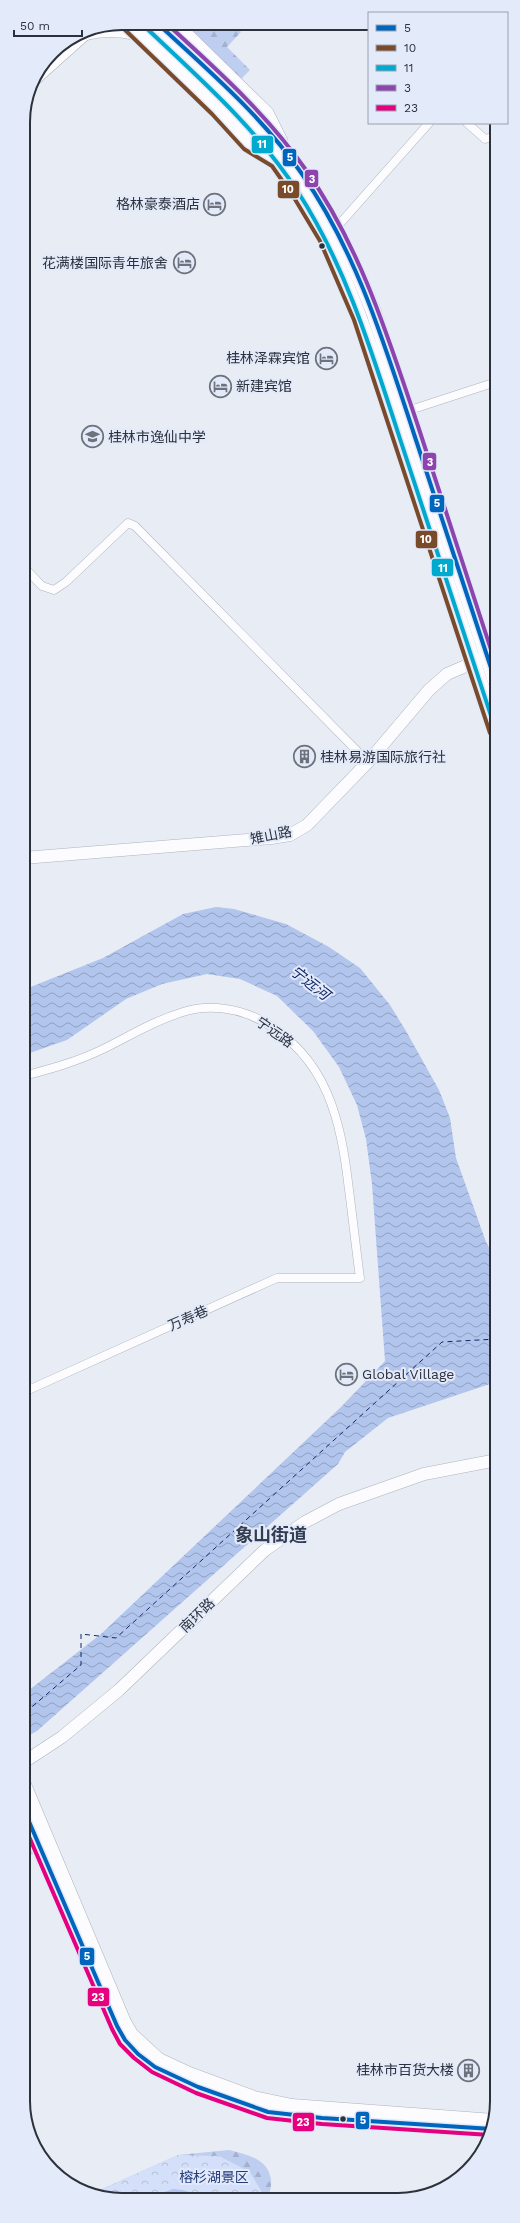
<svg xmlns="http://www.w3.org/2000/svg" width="520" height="2223" font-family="'Work Sans','Noto Sans SC',sans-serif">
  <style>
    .forest { fill: url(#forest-firs) }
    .park { fill: url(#park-crowns) }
    .water { fill: url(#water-waves) }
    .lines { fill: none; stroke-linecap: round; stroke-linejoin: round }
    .ferry { stroke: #112866; stroke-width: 1; stroke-dasharray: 5 4; stroke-linecap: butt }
    .street-casing { stroke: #afb3bc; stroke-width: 9 }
    .secondary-casing { stroke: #afb3bc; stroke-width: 13 }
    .primary-casing { stroke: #afb3bc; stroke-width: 14 }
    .highway-casing { stroke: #afb3bc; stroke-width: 16 }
    .street { stroke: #fcfcfe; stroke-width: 8 }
    .secondary { stroke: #fcfcfe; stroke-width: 12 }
    .primary { stroke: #fcfcfe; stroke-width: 13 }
    .highway { stroke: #fcfcfe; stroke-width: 15 }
    .bus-1-casing { stroke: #e3eafa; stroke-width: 7 }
    .bus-2-casing { stroke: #e3eafa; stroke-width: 7 }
    .bus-3-casing { stroke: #e3eafa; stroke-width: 7 }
    .bus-4-casing { stroke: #e3eafa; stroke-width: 7 }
    .bus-5-casing { stroke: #e3eafa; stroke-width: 7 }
    .bus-1 { stroke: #0065bd; stroke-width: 4 }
    .bus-2 { stroke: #7a4b2a; stroke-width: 4 }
    .bus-3 { stroke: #00a9ce; stroke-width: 4 }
    .bus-4 { stroke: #8e44ad; stroke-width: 4 }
    .bus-5 { stroke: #e5007d; stroke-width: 4 }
    .bus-dot { fill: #2c313b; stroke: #e3eafa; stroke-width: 1.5 }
    .labels { text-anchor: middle; stroke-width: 4; stroke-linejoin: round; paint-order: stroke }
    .poi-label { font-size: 14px; fill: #2c313b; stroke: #e3eafa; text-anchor: end }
    .street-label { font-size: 14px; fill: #2c313b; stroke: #e3eafa }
    .park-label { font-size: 14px; fill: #233c7c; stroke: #e3eafa }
    .water-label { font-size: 15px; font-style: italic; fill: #112866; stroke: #e3eafa }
    .district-label { font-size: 18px; font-weight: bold; fill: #333d51; stroke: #e3eafa }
    .rim { fill: none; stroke: #2c313b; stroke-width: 2 }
    .line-badge { stroke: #e3eafa; stroke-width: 1.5 }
    .badge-label { font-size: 11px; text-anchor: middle; font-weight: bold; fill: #fff }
  </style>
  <defs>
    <pattern id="forest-firs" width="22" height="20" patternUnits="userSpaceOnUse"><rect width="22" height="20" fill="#becef0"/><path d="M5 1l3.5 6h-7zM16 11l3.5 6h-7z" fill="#a3b1cf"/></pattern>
    <pattern id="park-crowns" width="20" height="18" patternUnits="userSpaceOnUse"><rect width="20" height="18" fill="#d4e0f9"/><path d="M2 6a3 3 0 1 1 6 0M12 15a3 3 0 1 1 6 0" fill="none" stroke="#b6c1d6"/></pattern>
    <pattern id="water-waves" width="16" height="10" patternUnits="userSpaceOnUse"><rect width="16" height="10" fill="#b2c5ed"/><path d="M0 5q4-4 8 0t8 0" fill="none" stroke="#91a1c1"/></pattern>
  </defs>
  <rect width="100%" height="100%" fill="#e8ecf5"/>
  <!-- forest -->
  <g class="forest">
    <path d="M181 23 233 24 241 32 227 47 250 70 239 81Z"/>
    <path d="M24 1821 33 1840 35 1854 26 1856Z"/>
    <path d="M229 2150C247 2155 268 2158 271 2180 272 2186 269 2192 269 2199L102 2198 91 2194 178 2155Z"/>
  </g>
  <!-- park -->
  <path class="park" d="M178 2155 219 2156 250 2172 266 2199 102 2198 92 2194Z"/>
  <!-- water -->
  <g class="water">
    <path d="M216 907 234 909 286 924 329 947 360 968 390 1005 406 1031 439 1090 450 1118 456 1158 486 1242 497 1262V1378L493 1383 388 1418 345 1452 338 1464 37 1731 24 1738V1694L101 1634 341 1407 385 1361 372 1184 366 1139 357 1105 339 1067 313 1031 277 996 240 979 207 974 162 984 126 999 67 1040 24 1055 23 990 103 958 183 914Z"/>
    <path d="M173 2189 183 2190 206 2198H147Z"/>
  </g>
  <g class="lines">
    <!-- ferry -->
    <path class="ferry" d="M24 1710 33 1706 81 1665V1634L116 1638 442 1342 497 1339"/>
    <defs>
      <g id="street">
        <path d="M467 123 485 139 496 136"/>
        <path d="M336 228 429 123"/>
        <path d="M407 411 496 382"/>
        <path d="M23 566 42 586 54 590 66 582 128 523 135 526 368 762"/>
        <path d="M24 1076C50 1069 76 1062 101 1050 128 1037 153 1021 183 1012 209 1004 239 1008 262 1021 328 1058 341 1121 349 1190 353 1220 356 1249 360 1278H277L24 1392"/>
      </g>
      <g id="secondary">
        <path d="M23 858 271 838 290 835 307 825 368 762 429 690 447 674 496 653"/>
        <path d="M24 1762 62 1737 119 1690 265 1550 305 1522 339 1504 424 1474 497 1460"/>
        <path d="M24 1782 125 2022 132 2034 159 2059 187 2072 254 2097 292 2105 494 2120"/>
        <path d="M24 1810 117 2026 125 2040 138 2054 155 2067 198 2087 268 2112 322 2118 492 2129"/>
      </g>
      <g id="primary">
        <path d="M126 23 216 110 248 144 272 159"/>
        <path d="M175 23 267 113 281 141"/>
        <path d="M84 34C102 29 118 29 137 34"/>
        <path d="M32 81 89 30"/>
      </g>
      <g id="highway">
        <path d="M141 23C197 76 256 127 298 192 348 269 373 356 401 442 433 539 465 635 496 731"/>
        <path d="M157 23C202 65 250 106 287 154 325 203 352 256 374 313L496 683"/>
      </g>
    </defs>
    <!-- street casing -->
    <use href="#street" class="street-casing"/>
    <!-- secondary casing -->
    <use href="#secondary" class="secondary-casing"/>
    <!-- primary casing -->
    <use href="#primary" class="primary-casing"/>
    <!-- highway casing -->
    <use href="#highway" class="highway-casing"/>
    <!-- street -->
    <use href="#street" class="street"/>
    <!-- secondary -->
    <use href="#secondary" class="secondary"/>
    <!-- primary -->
    <use href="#primary" class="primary"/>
    <!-- highway -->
    <use href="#highway" class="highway"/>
    <defs>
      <g id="bus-1">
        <path d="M157 23C208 70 262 116 302 174 357 253 384 343 414 434 441 517 469 600 496 683"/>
        <path d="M24 1810 117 2026 125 2040 138 2054 155 2067 198 2087 268 2112 322 2118 492 2129"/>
      </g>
      <path id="bus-2" d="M122 27 212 114 244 149 272 166 293 196 320 241 354 320 490 733"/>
      <path id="bus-3" d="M141 23C197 76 256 127 298 192 347 268 373 356 401 442 433 539 465 635 496 731"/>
      <path id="bus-4" d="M166 23C216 69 267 114 306 170 361 248 388 337 418 426 444 506 470 585 496 665"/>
      <path id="bus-5" d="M24 1825 112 2029 120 2044 134 2058 152 2072 196 2093 267 2118 322 2124 490 2135"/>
    </defs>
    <!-- bus-1 casing -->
    <use href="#bus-1" class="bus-1-casing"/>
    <!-- bus-2 casing -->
    <use href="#bus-2" class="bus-2-casing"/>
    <!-- bus-3 casing -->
    <use href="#bus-3" class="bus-3-casing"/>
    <!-- bus-4 casing -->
    <use href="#bus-4" class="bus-4-casing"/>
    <!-- bus-5 casing -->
    <use href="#bus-5" class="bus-5-casing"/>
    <!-- bus-1 -->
    <use href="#bus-1" class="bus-1"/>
    <!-- bus-2 -->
    <use href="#bus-2" class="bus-2"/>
    <!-- bus-3 -->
    <use href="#bus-3" class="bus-3"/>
    <!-- bus-4 -->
    <use href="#bus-4" class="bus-4"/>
    <!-- bus-5 -->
    <use href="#bus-5" class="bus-5"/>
  </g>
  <!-- icons -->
  <defs>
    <symbol id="hotel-ring" viewBox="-11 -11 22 22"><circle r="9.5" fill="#e3eafa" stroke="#6e727c" stroke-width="1.5"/><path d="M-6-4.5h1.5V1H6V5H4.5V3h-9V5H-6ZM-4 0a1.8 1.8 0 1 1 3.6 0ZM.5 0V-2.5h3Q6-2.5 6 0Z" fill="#6e727c"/></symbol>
    <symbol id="school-ring" viewBox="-11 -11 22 22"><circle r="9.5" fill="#e3eafa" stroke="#6e727c" stroke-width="1.5"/><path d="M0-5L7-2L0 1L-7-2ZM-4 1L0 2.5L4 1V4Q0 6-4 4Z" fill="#6e727c"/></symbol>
    <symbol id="building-ring" viewBox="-11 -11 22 22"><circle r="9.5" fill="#e3eafa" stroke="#6e727c" stroke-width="1.5"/><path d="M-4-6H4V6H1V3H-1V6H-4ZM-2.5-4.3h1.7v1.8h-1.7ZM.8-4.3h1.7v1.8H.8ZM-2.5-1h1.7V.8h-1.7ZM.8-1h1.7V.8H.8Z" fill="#6e727c"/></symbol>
  </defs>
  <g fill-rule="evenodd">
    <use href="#hotel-ring" x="202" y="192" width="25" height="25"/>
    <use href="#hotel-ring" x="172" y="250" width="25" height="25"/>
    <use href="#hotel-ring" x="314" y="346" width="25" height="25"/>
    <use href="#hotel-ring" x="208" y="374" width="25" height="25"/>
    <use href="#school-ring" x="80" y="424" width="25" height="25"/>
    <use href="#building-ring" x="292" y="744" width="25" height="25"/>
    <use href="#hotel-ring" x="334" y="1362" width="25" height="25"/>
    <use href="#building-ring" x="456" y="2058" width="25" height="25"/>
  </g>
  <!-- markers -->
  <g class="bus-dot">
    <circle cx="322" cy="246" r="3.5"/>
    <circle cx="343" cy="2119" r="3.5"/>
  </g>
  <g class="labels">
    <!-- poi labels -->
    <g class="poi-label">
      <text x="200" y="209">格林豪泰酒店</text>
      <text x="168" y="268">花满楼国际青年旅舍</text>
      <text x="310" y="363">桂林泽霖宾馆</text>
      <text x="236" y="391" text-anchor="start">新建宾馆</text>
      <text x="108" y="442" text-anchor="start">桂林市逸仙中学</text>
      <text x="320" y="762" text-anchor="start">桂林易游国际旅行社</text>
      <text x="362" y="1379" text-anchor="start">Global Village</text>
      <text x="454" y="2075">桂林市百货大楼</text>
    </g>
    <!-- street labels -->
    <g class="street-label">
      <text transform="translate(271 835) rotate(-11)" y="5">雉山路</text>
      <text transform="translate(275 1032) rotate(35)" y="5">宁远路</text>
      <text transform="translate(188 1318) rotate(-24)" y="5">万寿巷</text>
      <text transform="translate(197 1615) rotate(-44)" y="5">南环路</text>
    </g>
    <!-- park labels -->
    <g class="park-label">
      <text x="214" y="2182">榕杉湖景区</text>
    </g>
    <!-- water labels -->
    <g class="water-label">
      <text transform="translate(310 983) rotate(38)" y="5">宁远河</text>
    </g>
    <!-- district labels -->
    <g class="district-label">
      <text x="271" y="1541">象山街道</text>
    </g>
  </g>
  <!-- crop -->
  <path d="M0 0H520V2223H0ZM122 30H398A92 92 0 0 1 490 122V2101A92 92 0 0 1 398 2193H122A92 92 0 0 1 30 2101V122A92 92 0 0 1 122 30Z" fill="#e3eafa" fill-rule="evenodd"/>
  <path class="rim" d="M122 30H398A92 92 0 0 1 490 122V2101A92 92 0 0 1 398 2193H122A92 92 0 0 1 30 2101V122A92 92 0 0 1 122 30Z"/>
  <g class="line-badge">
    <rect x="251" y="135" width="23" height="19" rx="4" fill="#00a9ce"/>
    <rect x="282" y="148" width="15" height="19" rx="4" fill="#0065bd"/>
    <rect x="304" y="169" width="15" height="19" rx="4" fill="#8e44ad"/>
    <rect x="277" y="180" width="23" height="19" rx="4" fill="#7a4b2a"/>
    <rect x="422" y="452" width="15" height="19" rx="4" fill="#8e44ad"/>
    <rect x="429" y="494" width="16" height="19" rx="4" fill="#0065bd"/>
    <rect x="415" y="530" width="23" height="19" rx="4" fill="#7a4b2a"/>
    <rect x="431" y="558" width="23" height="19" rx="4" fill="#00a9ce"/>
    <rect x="79" y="1947" width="16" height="19" rx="4" fill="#0065bd"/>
    <rect x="87" y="1987" width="23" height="20" rx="4" fill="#e5007d"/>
    <rect x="355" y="2111" width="15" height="19" rx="4" fill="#0065bd"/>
    <rect x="292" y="2112" width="23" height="20" rx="4" fill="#e5007d"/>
  </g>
  <g class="badge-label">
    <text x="262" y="148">11</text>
    <text x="290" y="161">5</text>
    <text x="312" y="183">3</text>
    <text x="288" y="193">10</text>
    <text x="430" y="466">3</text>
    <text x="437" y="507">5</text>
    <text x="426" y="543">10</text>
    <text x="443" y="572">11</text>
    <text x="87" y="1960">5</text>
    <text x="98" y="2001">23</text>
    <text x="363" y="2124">5</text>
    <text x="303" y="2126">23</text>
  </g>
  <!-- legend -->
  <rect x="368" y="12" width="140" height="112" fill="#e3eafa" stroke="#9aa0ae"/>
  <rect x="376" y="25" width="20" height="6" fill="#0065bd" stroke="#9aa0ae"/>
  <text x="404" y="32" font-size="12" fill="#2c313b">5</text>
  <rect x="376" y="45" width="20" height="6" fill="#7a4b2a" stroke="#9aa0ae"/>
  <text x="404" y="52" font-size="12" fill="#2c313b">10</text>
  <rect x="376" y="65" width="20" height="6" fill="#00a9ce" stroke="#9aa0ae"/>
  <text x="404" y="72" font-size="12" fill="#2c313b">11</text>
  <rect x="376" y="85" width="20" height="6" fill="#8e44ad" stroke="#9aa0ae"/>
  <text x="404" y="92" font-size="12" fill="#2c313b">3</text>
  <rect x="376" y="105" width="20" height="6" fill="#e5007d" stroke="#9aa0ae"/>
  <text x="404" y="112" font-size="12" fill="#2c313b">23</text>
  <!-- scale -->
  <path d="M14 30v6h68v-6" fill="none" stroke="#2c313b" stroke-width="2"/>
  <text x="20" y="30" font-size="12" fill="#2c313b" stroke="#e3eafa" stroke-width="3" paint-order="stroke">50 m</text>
</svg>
